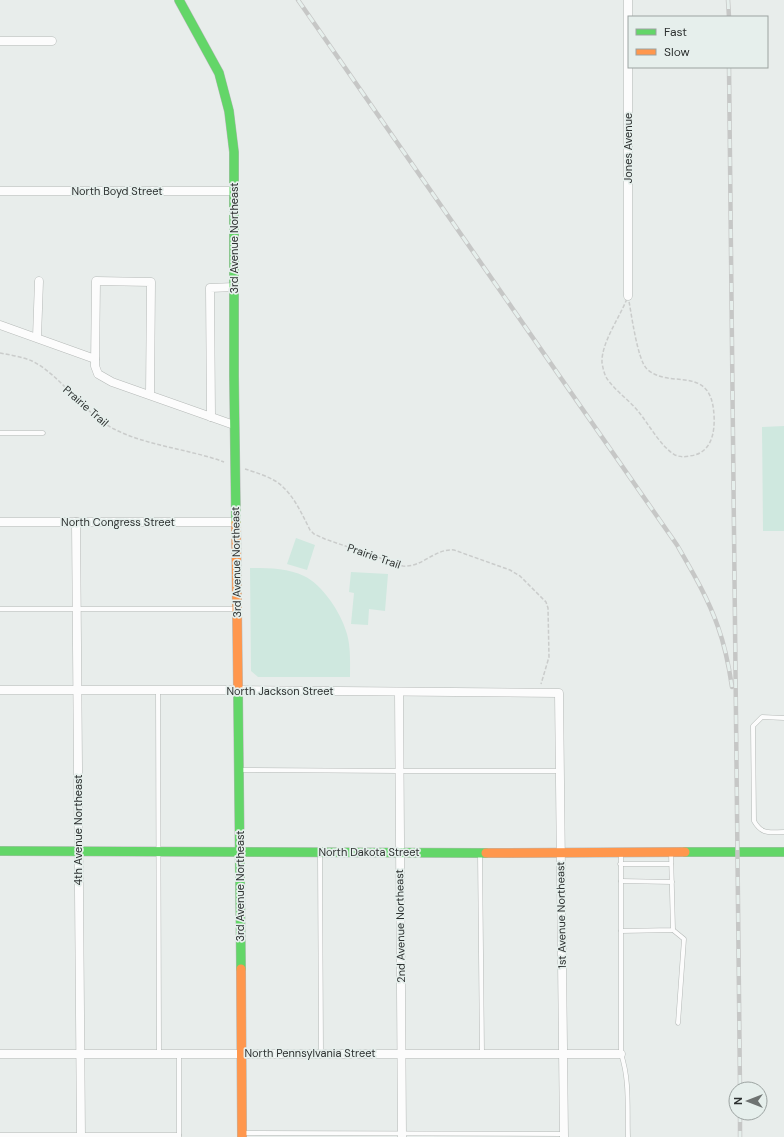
<svg xmlns="http://www.w3.org/2000/svg" width="784" height="1137" font-family="'DM Sans',sans-serif">
  <style>
    .green { fill: #cfe8df }
    .lines { fill: none; stroke-linecap: round; stroke-linejoin: round }
    .lane-casing { stroke: #b5b9b7; stroke-width: 5 }
    .street-casing { stroke: #b5b9b7; stroke-width: 9 }
    .fast-casing { stroke: #b5b9b7; stroke-width: 10 }
    .slow-casing { stroke: #b5b9b7; stroke-width: 10 }
    .path { stroke: #cacccb; stroke-width: 1.5; stroke-dasharray: 4 2; stroke-linecap: butt }
    .lane { stroke: #fcfcfc; stroke-width: 4 }
    .street { stroke: #fcfcfc; stroke-width: 8 }
    .fast { stroke: #63d668; stroke-width: 9 }
    .slow { stroke: #ff974d; stroke-width: 9 }
    .rail-casing { stroke: #c6c7c6; stroke-width: 4.5 }
    .rail { stroke: #e6efec; stroke-width: 3; stroke-dasharray: 9; stroke-linecap: butt }
    .labels { text-anchor: middle; stroke-width: 3.5; stroke-linejoin: round; paint-order: stroke }
    .street-label { font-size: 11px; fill: #2d3130; stroke: #e6efec }
  </style>
  <rect width="100%" height="100%" fill="#e8edeb"/>
  <!-- green -->
  <g class="green">
    <path d="M784 426V531H763L762 427Z"/>
    <path d="M296 538 315 545 307 570 287 564Z"/>
    <path d="M250 568C268 568 288 568 304 576 322 584 341 613 346 631 351 645 350 662 350 677H258L251 671Z"/>
    <path d="M351 572 388 574 385 611 369 609 368 625 351 624 354 593 349 592Z"/>
  </g>
  <g class="lines">
    <defs>
      <g id="lane">
        <path d="M0 433H43"/>
        <path d="M0 609H236"/>
        <path d="M158 690 159 1054"/>
        <path d="M784 718 762 717 753 726 754 821C762 835 769 832 784 832"/>
        <path d="M240 770 399 771H560"/>
        <path d="M320 853 321 1053"/>
        <path d="M480 853 482 1053"/>
        <path d="M621 854V1054C630 1080 627 1109 628 1137"/>
        <path d="M620 864H671"/>
        <path d="M621 881 672 882"/>
        <path d="M673 930 684 939 678 1023"/>
        <path d="M621 931 673 930 671 853"/>
        <path d="M179 1054V1137"/>
        <path d="M242 1133 564 1134"/>
        <path d="M0 1135H179"/>
      </g>
      <g id="street">
        <path d="M628 0V296"/>
        <path d="M0 41H52"/>
        <path d="M0 191H233"/>
        <path d="M0 325 95 359"/>
        <path d="M37 337 39 281"/>
        <path d="M150 395 151 282 96 281 95 366 98 374 112 382 234 425"/>
        <path d="M211 417 210 288 234 287"/>
        <path d="M0 522H235"/>
        <path d="M76 522 81 1137"/>
        <path d="M0 690H238L559 693 564 1137"/>
        <path d="M399 692 402 1137"/>
        <path d="M0 1054H621"/>
      </g>
      <g id="fast">
        <path d="M179 0 219 73 229 111 234 152V376L236 523"/>
        <path d="M238 691 241 969"/>
        <path d="M0 851 486 853"/>
        <path d="M685 852H784"/>
      </g>
      <g id="slow">
        <path d="M236 523 238 691"/>
        <path d="M486 853 685 852"/>
        <path d="M241 969 242 1137"/>
      </g>
    </defs>
    <!-- lane casing -->
    <use href="#lane" class="lane-casing"/>
    <!-- street casing -->
    <use href="#street" class="street-casing"/>
    <!-- fast casing -->
    <use href="#fast" class="fast-casing"/>
    <!-- slow casing -->
    <use href="#slow" class="slow-casing"/>
    <!-- path -->
    <g class="path">
      <path d="M628 296C631 310 637 360 647 369 668 389 706 366 713 406 716 425 715 454 689 456 684 457 680 457 675 455 661 447 648 423 638 411 628 399 614 390 606 377 604 373 603 368 602 363 601 342 621 316 628 296Z"/>
      <path d="M0 353C10 355 23 357 32 361 62 376 83 413 114 429 147 446 189 449 224 462"/>
      <path d="M245 469C255 472 274 478 282 486 295 498 302 514 310 530L314 534 325 539 403 566C422 568 435 548 454 550L510 570 520 576 546 602 548 608 549 657 541 684"/>
    </g>
    <!-- lane -->
    <use href="#lane" class="lane"/>
    <!-- street -->
    <use href="#street" class="street"/>
    <!-- fast -->
    <use href="#fast" class="fast"/>
    <!-- slow -->
    <use href="#slow" class="slow"/>
    <defs>
      <g id="rail">
        <path d="M298 0 677 545C692 571 708 598 718 627 725 646 729 667 732 687"/>
        <path d="M728 0 729 17"/>
        <path d="M729 67 740 1089"/>
        <path d="M740 1113V1137"/>
      </g>
    </defs>
    <!-- rail casing -->
    <use href="#rail" class="rail-casing"/>
    <!-- rail -->
    <use href="#rail" class="rail"/>
  </g>
  <g class="labels">
    <!-- street labels -->
    <g class="street-label">
      <text transform="translate(628 148) rotate(-90)" y="4">Jones Avenue</text>
      <text x="117" y="195">North Boyd Street</text>
      <text transform="translate(234 238) rotate(-90)" y="4">3rd Avenue Northeast</text>
      <text transform="translate(86 406) rotate(41)" y="4">Prairie Trail</text>
      <text x="118" y="526">North Congress Street</text>
      <text transform="translate(374 556) rotate(19)" y="4">Prairie Trail</text>
      <text transform="translate(236 562) rotate(-91)" y="4">3rd Avenue Northeast</text>
      <text x="280" y="695">North Jackson Street</text>
      <text transform="translate(78 830) rotate(-90)" y="4">4th Avenue Northeast</text>
      <text x="369" y="856">North Dakota Street</text>
      <text transform="translate(240 886) rotate(-90)" y="4">3rd Avenue Northeast</text>
      <text transform="translate(561 915) rotate(-91)" y="4">1st Avenue Northeast</text>
      <text transform="translate(400 926) rotate(-91)" y="4">2nd Avenue Northeast</text>
      <text x="310" y="1057">North Pennsylvania Street</text>
    </g>
  </g>
  <!-- legend -->
  <rect x="628" y="16" width="140" height="52" fill="#e6efec" stroke="#9ca3a1"/>
  <rect x="636" y="29" width="20" height="6" fill="#63d668" stroke="#9ca3a1"/>
  <text x="664" y="36" font-size="12" fill="#2d3130">Fast</text>
  <rect x="636" y="49" width="20" height="6" fill="#ff974d" stroke="#9ca3a1"/>
  <text x="664" y="56" font-size="12" fill="#2d3130">Slow</text>
  <!-- north arrow -->
  <g transform="translate(748 1101) rotate(270)"><circle r="19" fill="#e6efec" stroke="#9ca3a1"/>
  <path d="M0-3L7 15L0 10L-7 15Z" fill="#6e7371"/>
  <text y="-6" font-size="11" font-weight="bold" text-anchor="middle" fill="#2d3130">N</text>
  </g>
</svg>
